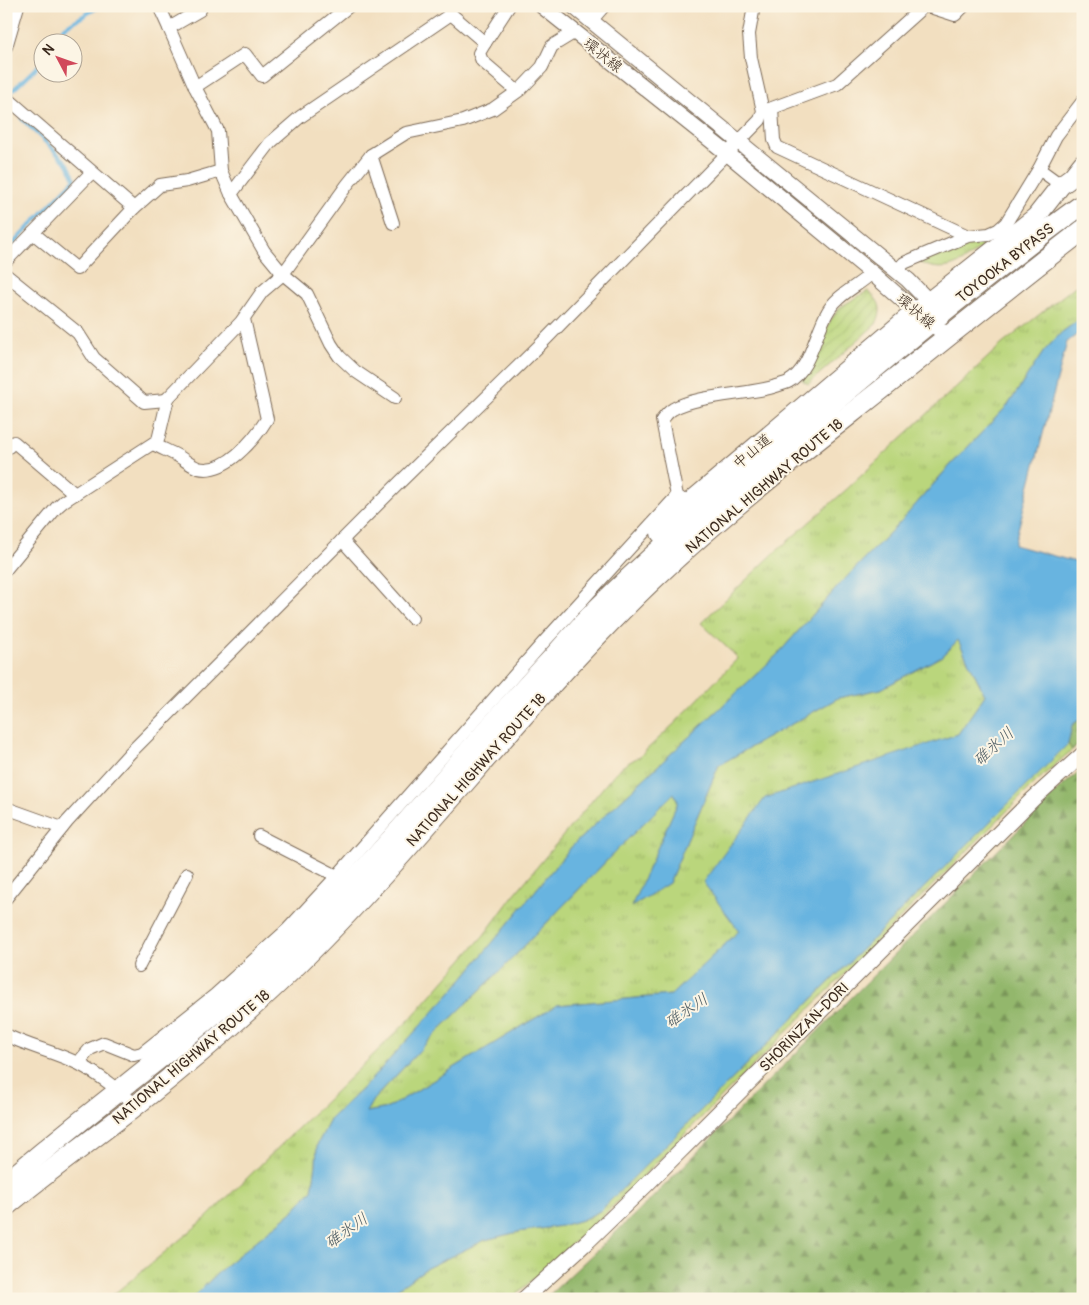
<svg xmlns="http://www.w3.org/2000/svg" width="1089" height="1305" font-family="Pangolin,'Klee One',sans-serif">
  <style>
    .grass { fill: url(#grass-tufts); stroke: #7a804d }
    .forest { fill: url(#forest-firs); stroke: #677045 }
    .garden { fill: url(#garden-furrows); stroke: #7a804d }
    .water { fill: #67b4e0; stroke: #516f7f; fill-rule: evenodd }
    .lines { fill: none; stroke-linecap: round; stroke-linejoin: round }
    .stream { stroke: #67b4e0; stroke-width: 4 }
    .minor-casing { stroke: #7b6957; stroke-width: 14 }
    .tertiary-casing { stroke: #7b6957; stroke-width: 17 }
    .primary-casing { stroke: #7b6957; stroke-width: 21 }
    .trunk-casing { stroke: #7b6957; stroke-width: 22 }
    .minor { stroke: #fff; stroke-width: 12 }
    .tertiary { stroke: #fff; stroke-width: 15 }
    .primary { stroke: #fff; stroke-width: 19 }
    .trunk { stroke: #fff; stroke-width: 20 }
    .labels { text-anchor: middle; stroke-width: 4; stroke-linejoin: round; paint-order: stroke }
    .street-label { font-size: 15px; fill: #3b2a1e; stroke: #fcf5e5 }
    .water-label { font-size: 16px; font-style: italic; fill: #4a5a62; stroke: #fcf5e5 }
  </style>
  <defs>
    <pattern id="grass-tufts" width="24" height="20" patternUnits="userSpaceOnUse" patternTransform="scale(1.25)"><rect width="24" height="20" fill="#bad67c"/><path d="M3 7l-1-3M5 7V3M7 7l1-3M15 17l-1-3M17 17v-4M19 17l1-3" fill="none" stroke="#a1b86b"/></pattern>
    <pattern id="forest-firs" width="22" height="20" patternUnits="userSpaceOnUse" patternTransform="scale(1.25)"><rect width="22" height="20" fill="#93b76c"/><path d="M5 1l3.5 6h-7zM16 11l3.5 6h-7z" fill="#799558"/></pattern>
    <pattern id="garden-furrows" width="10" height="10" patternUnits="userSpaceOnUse" patternTransform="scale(1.25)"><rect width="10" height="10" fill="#bad67c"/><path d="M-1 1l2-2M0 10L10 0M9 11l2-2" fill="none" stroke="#a1b86b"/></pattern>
  </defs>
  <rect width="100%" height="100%" fill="#fcf5e5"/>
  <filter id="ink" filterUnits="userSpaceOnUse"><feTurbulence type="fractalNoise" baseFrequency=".02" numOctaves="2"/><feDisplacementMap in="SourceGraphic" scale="10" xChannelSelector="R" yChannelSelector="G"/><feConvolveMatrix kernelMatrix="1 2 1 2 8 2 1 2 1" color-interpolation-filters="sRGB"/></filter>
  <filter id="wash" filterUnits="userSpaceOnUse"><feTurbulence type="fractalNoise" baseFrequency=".0096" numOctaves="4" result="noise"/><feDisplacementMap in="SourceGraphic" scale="20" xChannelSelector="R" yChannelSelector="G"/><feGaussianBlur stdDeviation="1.12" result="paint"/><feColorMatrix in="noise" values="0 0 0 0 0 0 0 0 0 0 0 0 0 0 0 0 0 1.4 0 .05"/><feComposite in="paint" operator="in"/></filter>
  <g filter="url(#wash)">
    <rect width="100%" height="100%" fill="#f2dfc0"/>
    <!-- grass -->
    <g class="grass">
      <path d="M993 238C967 258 951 278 918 262L964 242Z"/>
      <path d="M1083 280V317L1062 332 1044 351 1008 405 943 473 903 519 842 582 777 655 573 845 455 988 368 1083 331 1118 317 1145 316 1165 312 1190 291 1213 225 1266 191 1299H108L205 1219 410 1019 484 935 513 896 615 773 623 766 640 756 674 724 738 658 701 623 771 556 847 489 1001 345Z"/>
      <path d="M958 640 985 695 958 734 913 750 734 936 671 995 557 1005 388 1108 365 1112 373 1100 437 1032 503 968 615 852 674 792 678 802 632 906 669 883 719 765 838 698 881 689 942 656Z"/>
      <path d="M1068 744 1072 750 1038 780 604 1215 511 1299H383L427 1268 485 1240 518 1232 561 1226 582 1220 600 1211Z"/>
    </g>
    <!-- forest -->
    <g class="forest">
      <path d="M1083 717V741L1072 750 1068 744 1072 725Z"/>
      <path d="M1083 769V1299H545L649 1201 1060 788Z"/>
    </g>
    <!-- garden -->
    <path class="garden" d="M868 291C881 302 883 309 876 324L808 384 802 380 821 343 830 321 840 307Z"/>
    <!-- water -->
    <path class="water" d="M1083 317V330L1067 342 1014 545 1083 564V717L1072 725 1068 744 600 1211 582 1220 561 1226 518 1232 485 1240 427 1268 383 1299H191L225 1266 291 1213 312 1190 316 1165 317 1145 331 1118 368 1083 455 988 573 845 777 655 842 582 903 519 945 471 1008 405 1044 351 1062 332ZM958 640 985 695 958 734 765 798 703 882 739 931 671 995 557 1005 388 1108 366 1112 373 1100 437 1032 503 968 615 852 674 793 678 802 631 907 669 883 719 765 838 698 881 689 942 656Z"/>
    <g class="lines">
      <!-- stream -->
      <g class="stream">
        <path d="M58 42 63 28 100 6"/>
        <path d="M8 95 42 62"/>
        <path d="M6 251 75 179 68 164 22 119"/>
      </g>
    </g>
  </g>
  <g filter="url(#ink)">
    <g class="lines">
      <defs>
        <g id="minor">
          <path d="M159 6 169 28"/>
          <path d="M447 6 451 14 485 43"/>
          <path d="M509 6 485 43 479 53 482 61 517 91"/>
          <path d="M927 6 955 15 964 6"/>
          <path d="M200 10 169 28 195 87 218 131 221 171 231 194 264 251 283 274 307 294 331 344 339 356 355 371 395 398"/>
          <path d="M591 21 604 6"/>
          <path d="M6 47 18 6"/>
          <path d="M195 87 245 54 262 76 349 6"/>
          <path d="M6 97 134 208"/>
          <path d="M772 109 774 140 777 147 968 236"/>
          <path d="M764 111 837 84 924 6"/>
          <path d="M371 155 393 223"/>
          <path d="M1039 169 1061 185"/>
          <path d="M231 194 270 143 300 117 451 14"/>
          <path d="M33 233 77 269 134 208 160 185 187 181 221 171"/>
          <path d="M6 261 92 172"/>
          <path d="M897 271 904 263 968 236 989 234 998 230 1006 223 1039 169 1056 136 1083 101"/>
          <path d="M6 275 78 333 94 358 144 402 166 400 241 322 262 292 283 274 347 185 371 155 406 133 463 121 493 109 521 89 542 67 552 46 575 32"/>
          <path d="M153 444C161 448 170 452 178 456 185 460 190 465 198 468 225 475 254 440 267 419L244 319"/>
          <path d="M6 449 14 442 75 494"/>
          <path d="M684 501 677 496 662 420C665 416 669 411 673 409 697 395 745 395 773 387 778 385 784 384 788 382 810 370 815 334 827 313 836 295 857 287 872 273"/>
          <path d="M342 540 412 618"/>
          <path d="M6 569 57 507 64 501 158 440 168 398"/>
          <path d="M6 808 62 828"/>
          <path d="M259 836 337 876"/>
          <path d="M6 898 67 822 130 753 398 484 539 346 760 120 763 111 751 58 749 34 754 6"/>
          <path d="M139 966 187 874"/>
          <path d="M6 1035C29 1047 56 1052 79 1064 100 1075 118 1090 136 1105"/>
          <path d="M78 1063 90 1049 104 1043 134 1055 142 1053 215 995 287 930 337 876 543 643 677 496"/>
        </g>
        <g id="tertiary">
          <path d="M542 6 728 154 872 273 929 323 948 335"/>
          <path d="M573 6 908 280 936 309"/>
          <path d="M524 1299 589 1240 646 1185 1033 799 1083 754"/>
        </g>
        <path id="primary" d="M916 312 1036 217 1061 185 1072 177 1083 163"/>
        <g id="trunk">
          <path d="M661 533 689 504 916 312"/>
          <path d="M6 1183C96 1104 196 1036 282 953 379 861 462 754 554 656 570 638 586 619 604 602 670 537 742 478 814 419 902 345 990 272 1083 204"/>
          <path d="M6 1206C49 1170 95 1138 139 1103 194 1059 248 1013 299 963 424 840 529 697 657 576 728 509 805 450 882 389 949 336 1015 282 1083 230"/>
        </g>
      </defs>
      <!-- minor casing -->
      <use href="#minor" class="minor-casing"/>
      <!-- tertiary casing -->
      <use href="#tertiary" class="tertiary-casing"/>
      <!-- primary casing -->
      <use href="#primary" class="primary-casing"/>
      <!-- trunk casing -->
      <use href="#trunk" class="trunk-casing"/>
      <!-- minor -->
      <use href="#minor" class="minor"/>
      <!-- tertiary -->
      <use href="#tertiary" class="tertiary"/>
      <!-- primary -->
      <use href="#primary" class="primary"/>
      <!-- trunk -->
      <use href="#trunk" class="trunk"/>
    </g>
  </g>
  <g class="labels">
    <!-- street labels -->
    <g class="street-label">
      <text transform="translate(603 55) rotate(39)" y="5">環状線</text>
      <text transform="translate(1005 263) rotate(-38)" y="5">TOYOOKA BYPASS</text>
      <text transform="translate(916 311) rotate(40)" y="5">環状線</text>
      <text transform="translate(752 451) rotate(-40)" y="5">中山道</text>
      <text transform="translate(764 486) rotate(-40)" y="5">NATIONAL HIGHWAY ROUTE 18</text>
      <text transform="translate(476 770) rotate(-48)" y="5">NATIONAL HIGHWAY ROUTE 18</text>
      <text transform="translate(804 1027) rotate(-45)" y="5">SHORINZAN-DORI</text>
      <text transform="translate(191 1057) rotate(-40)" y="5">NATIONAL HIGHWAY ROUTE 18</text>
    </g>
    <!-- water labels -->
    <g class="water-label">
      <text transform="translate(993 746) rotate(-42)" y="6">碓氷川</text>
      <text transform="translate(686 1010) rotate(-34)" y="6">碓氷川</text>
      <text transform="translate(346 1230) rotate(-35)" y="6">碓氷川</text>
    </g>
  </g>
  <!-- margin -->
  <rect width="1089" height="1305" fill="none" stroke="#fcf5e5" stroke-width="25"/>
  <!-- north arrow -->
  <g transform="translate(58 58) rotate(311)"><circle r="24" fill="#fcf5e5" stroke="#afa495"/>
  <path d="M0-4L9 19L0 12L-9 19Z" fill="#d1495b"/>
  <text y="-8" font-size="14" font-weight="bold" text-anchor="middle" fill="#3b2a1e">N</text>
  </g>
</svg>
